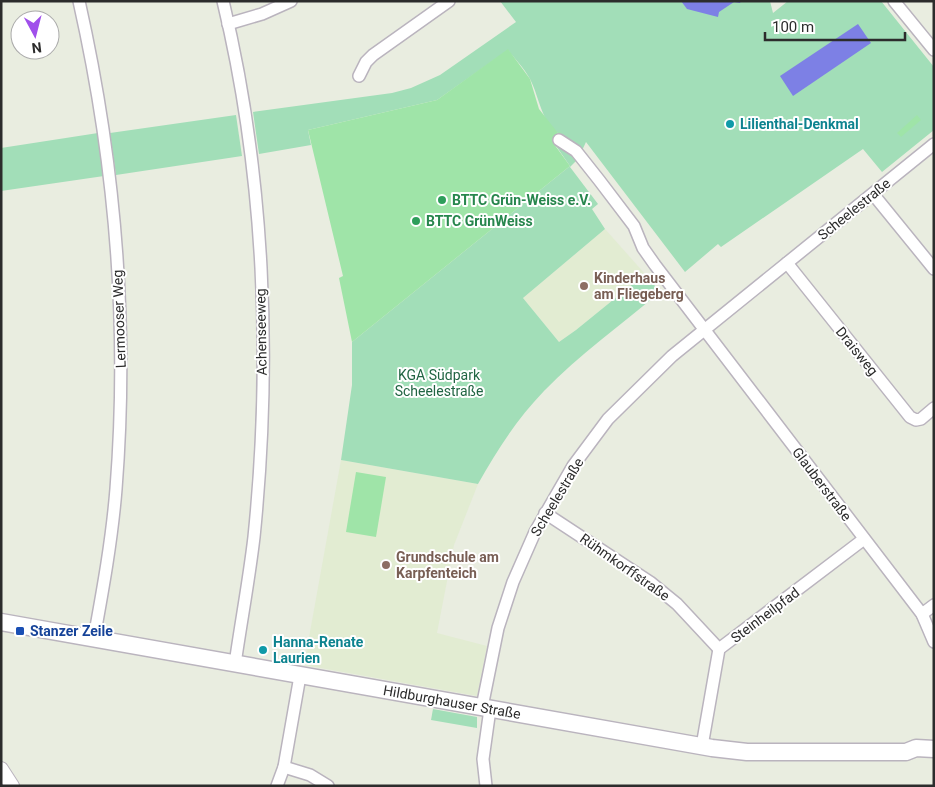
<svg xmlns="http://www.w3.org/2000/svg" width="935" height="787" font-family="Roboto,sans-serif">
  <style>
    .education { fill: #e2ecd2 }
    .green { fill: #a2deb8 }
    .pitch { fill: #9fe4a8 }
    .water { fill: #7d80e5 }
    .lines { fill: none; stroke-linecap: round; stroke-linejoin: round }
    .minor-casing { stroke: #bab4be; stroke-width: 14 }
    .tertiary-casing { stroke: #bab4be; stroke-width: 16 }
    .secondary-casing { stroke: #bab4be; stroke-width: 19 }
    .minor { stroke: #fff; stroke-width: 11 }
    .tertiary { stroke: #fff; stroke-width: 14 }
    .secondary { stroke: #fff; stroke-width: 16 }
    .culture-dot { fill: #0f9aa8; stroke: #fff; stroke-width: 2 }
    .leisure-dot { fill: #2e9e5b; stroke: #fff; stroke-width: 2 }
    .education-dot { fill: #8d6e63; stroke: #fff; stroke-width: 2 }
    .transit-dot { fill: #1a4fb4; stroke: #fff; stroke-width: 2 }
    .labels { text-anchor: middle; stroke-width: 4; stroke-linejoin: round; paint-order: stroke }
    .culture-label { font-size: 14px; font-weight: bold; fill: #0d838f; stroke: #fff; text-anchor: start }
    .leisure-label { font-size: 14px; font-weight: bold; fill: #27864d; stroke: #fff; text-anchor: start }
    .street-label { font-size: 14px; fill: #2c2c2c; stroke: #fff }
    .education-label { font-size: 14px; font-weight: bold; fill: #785e54; stroke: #fff; text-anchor: start }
    .park-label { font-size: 14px; fill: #216543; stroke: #fff }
    .transit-label { font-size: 14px; font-weight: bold; fill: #164399; stroke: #fff; text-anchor: start }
  </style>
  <rect width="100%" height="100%" fill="#e9ede0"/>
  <!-- education -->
  <g class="education">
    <path d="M605 229 645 274 576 330 559 342 523 298Z"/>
    <path d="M341 460 478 484 454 545 437 633 487 646 477 696 304 665Z"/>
  </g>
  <!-- green -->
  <g class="green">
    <path d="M500 1H770L773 13 788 1H881L934 67V130L882 172 863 149 721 247 718 244 685 272 586 142 578 159 570 167 598 204 592 209 605 229 523 298 559 342 576 330 645 274 660 292C622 324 579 355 544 391 517 419 497 450 478 484L341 460 352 385V342L570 166 554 143 563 136C541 125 540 98 530 79 524 68 515 59 508 50L437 100 308 130 311 145 259 154 253 112 392 93 411 88 440 75 516 22Z"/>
    <path d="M236 115 242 156 116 175 110 133Z"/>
    <path d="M98 133 104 176 1 191V148Z"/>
    <path d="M433 709 477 717V728L431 720Z"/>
  </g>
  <!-- pitch -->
  <g class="pitch">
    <path d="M508 49 530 79 539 109 558 133 560 132 564 136 554 144 570 166 352 342 339 278 343 276 308 130 437 100Z"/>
    <path d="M917 115 921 120 901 137 897 133Z"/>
    <path d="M356 472 386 477 376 537 346 532Z"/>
  </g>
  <!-- water -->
  <g class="water">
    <path d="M681 1H741L740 3 734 2 719 12 718 17 687 9Z"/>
    <path d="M858 24 871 43 793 96 780 76Z"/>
  </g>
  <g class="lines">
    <defs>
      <g id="minor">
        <path d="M79 1C115 161 129 325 116 489 112 539 103 589 94 638"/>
        <path d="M223 1C265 175 272 360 254 537 249 580 241 622 235 664"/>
        <path d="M894 1 934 50"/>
        <path d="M228 24 262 14 291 1"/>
        <path d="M359 76 366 62 373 55 449 1"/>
        <path d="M559 140 576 151 599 180 634 226 643 248 655 265 922 614 934 642"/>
        <path d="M873 194 934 269"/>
        <path d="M787 263 910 417 916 420 921 419 934 408"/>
        <path d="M545 513 650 582 677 604 719 649"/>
        <path d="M922 614 934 605"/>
        <path d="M482 707 498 628 513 582 535 532 573 466 608 419 672 356 934 144"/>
        <path d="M702 746 719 649 864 539"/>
        <path d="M284 767 310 775 328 786"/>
        <path d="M277 786 284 767 300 676"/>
        <path d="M486 786 483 759 490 709"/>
      </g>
      <path id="tertiary" d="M1 769 12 786"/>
      <path id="secondary" d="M1 622 712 748 747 752H906L916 748 934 749"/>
    </defs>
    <!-- minor casing -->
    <use href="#minor" class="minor-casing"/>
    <!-- tertiary casing -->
    <use href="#tertiary" class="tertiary-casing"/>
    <!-- secondary casing -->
    <use href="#secondary" class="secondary-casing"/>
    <!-- minor -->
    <use href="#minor" class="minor"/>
    <!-- tertiary -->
    <use href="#tertiary" class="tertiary"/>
    <!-- secondary -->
    <use href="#secondary" class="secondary"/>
  </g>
  <!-- markers -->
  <g class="culture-dot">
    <circle cx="730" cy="124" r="5"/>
    <circle cx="263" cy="650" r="5"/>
  </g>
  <g class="leisure-dot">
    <circle cx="442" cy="200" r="5"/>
    <circle cx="416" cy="221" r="5"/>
  </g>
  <g class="education-dot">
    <circle cx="584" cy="286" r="5"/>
    <circle cx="386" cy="565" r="5"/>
  </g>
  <rect class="transit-dot" x="15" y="626" width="10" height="10" rx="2.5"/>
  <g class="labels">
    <!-- culture labels -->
    <g class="culture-label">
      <text x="740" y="129">Lilienthal-Denkmal</text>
      <text x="273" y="647">Hanna-Renate<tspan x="273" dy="16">Laurien</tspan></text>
    </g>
    <!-- leisure labels -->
    <g class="leisure-label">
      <text x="452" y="205">BTTC Grün-Weiss e.V.</text>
      <text x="426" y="226">BTTC GrünWeiss</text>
    </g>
    <!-- street labels -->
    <g class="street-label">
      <text transform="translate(854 209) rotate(-39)" y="5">Scheelestraße</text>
      <text transform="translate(119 319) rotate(-92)" y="5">Lermooser Weg</text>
      <text transform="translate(261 332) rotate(-91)" y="5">Achenseeweg</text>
      <text transform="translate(857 351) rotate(51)" y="5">Draisweg</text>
      <text transform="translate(822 484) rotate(53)" y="5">Glauberstraße</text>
      <text transform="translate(557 497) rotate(-59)" y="5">Scheelestraße</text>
      <text transform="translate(625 567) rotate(35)" y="5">Rühmkorffstraße</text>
      <text transform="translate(765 615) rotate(-37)" y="5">Steinheilpfad</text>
      <text transform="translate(452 702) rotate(10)" y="5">Hildburghauser Straße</text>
    </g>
    <!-- education labels -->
    <g class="education-label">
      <text x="594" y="283">Kinderhaus<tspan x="594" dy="16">am Fliegeberg</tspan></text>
      <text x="396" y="562">Grundschule am<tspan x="396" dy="16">Karpfenteich</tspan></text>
    </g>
    <!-- park labels -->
    <g class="park-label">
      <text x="439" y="380">KGA Südpark<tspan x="439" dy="16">Scheelestraße</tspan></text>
    </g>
    <!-- transit labels -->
    <g class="transit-label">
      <text x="30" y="636">Stanzer Zeile</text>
    </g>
  </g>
  <!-- border -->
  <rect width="935" height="787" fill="none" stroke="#2c2c2c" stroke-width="5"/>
  <!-- north arrow -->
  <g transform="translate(35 35) rotate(173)"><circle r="24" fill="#ffffff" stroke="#ababab"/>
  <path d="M0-4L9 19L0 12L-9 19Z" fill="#a04feb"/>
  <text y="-8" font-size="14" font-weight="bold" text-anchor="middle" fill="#2c2c2c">N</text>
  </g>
  <!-- scale -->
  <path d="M765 32v8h140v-8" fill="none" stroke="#2c2c2c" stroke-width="2.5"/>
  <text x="772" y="32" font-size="15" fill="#2c2c2c" stroke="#ffffff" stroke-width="4" paint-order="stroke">100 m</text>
</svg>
